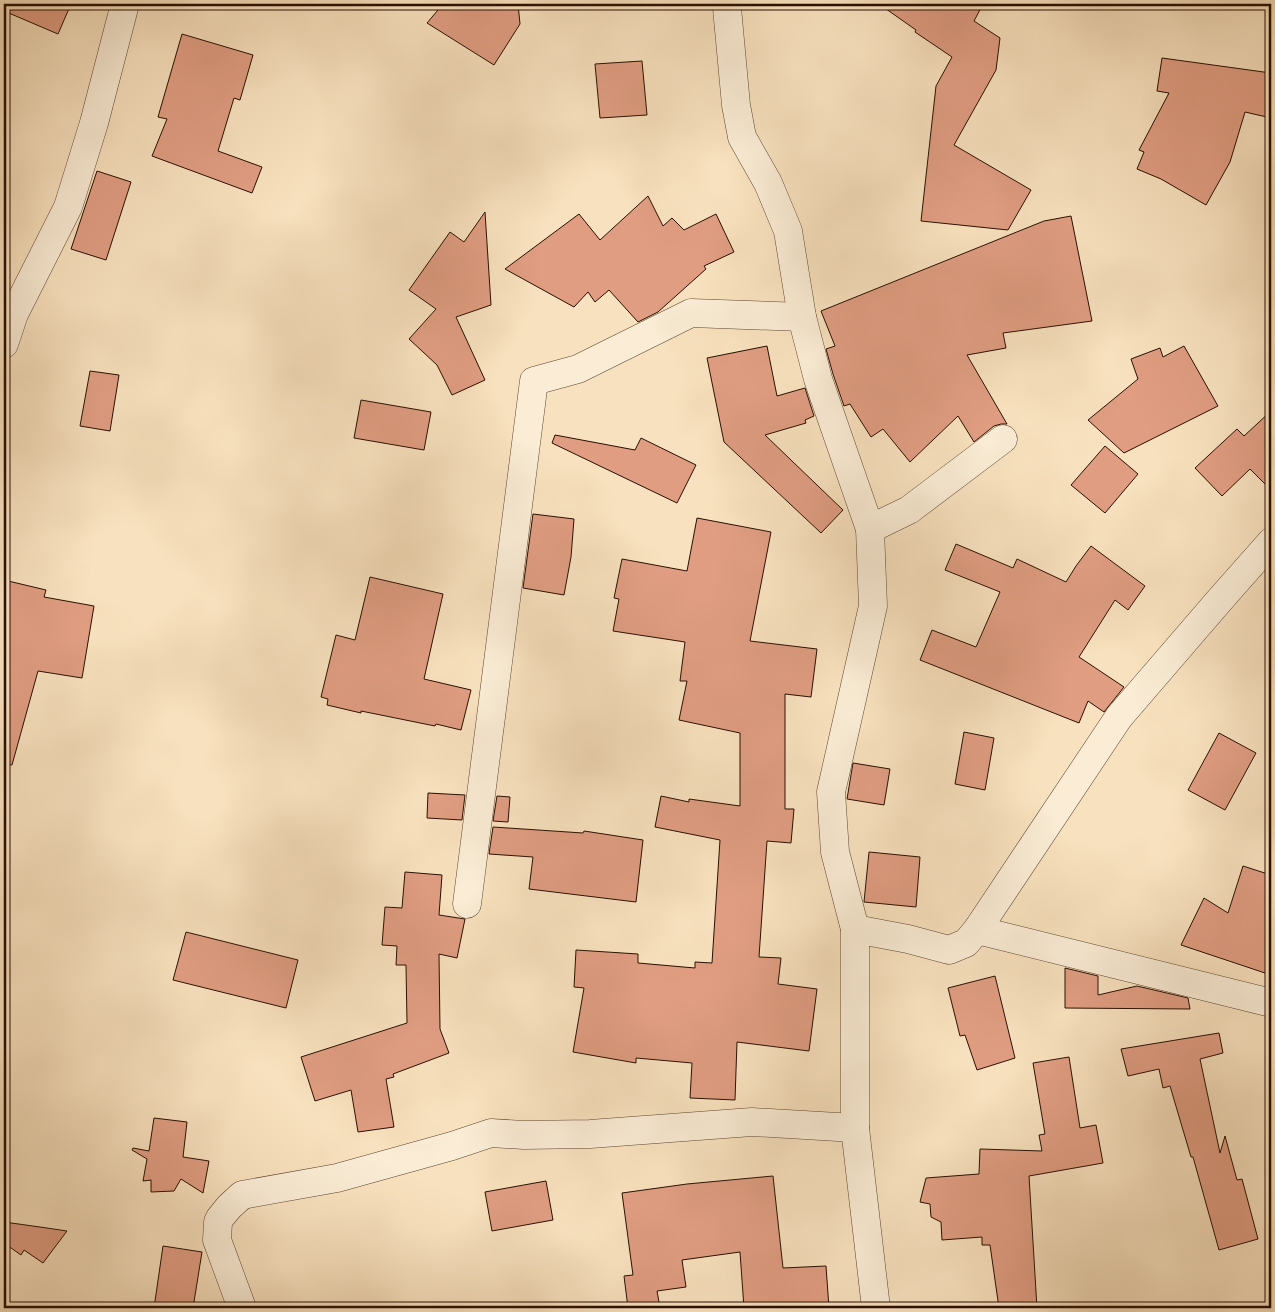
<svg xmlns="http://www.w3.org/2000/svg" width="1275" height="1312" font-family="'Sorts Mill Goudy',serif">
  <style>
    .building { fill: #e09d82; stroke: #290f00 }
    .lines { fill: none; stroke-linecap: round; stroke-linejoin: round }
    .minor-casing { stroke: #5d4430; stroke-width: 29 }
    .minor { stroke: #faecd5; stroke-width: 28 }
  </style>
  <rect width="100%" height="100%" fill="#f8e1be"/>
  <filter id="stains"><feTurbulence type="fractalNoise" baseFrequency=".004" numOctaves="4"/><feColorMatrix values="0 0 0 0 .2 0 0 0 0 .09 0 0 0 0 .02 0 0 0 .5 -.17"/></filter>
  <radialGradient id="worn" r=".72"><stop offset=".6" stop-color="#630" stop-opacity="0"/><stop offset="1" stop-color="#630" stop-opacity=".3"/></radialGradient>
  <!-- building -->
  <g class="building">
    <path d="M4 4H71L58 34 4 11Z"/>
    <path d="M443 4H518L520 24 494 65 427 23Z"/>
    <path d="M879 4H983L974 21 1000 38 996 70 954 145 1031 190 1008 230 921 221 936 86 952 57 915 32 916 30Z"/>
    <path d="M182 34 253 55 240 100 234 98 218 151 262 167 252 193 152 156 167 119 158 117Z"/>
    <path d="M1162 58 1271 73V118L1245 112 1230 162 1206 205 1161 179 1137 169 1144 152 1139 150 1169 93 1157 91Z"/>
    <path d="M642 61 647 115 600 118 595 64Z"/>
    <path d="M97 171 131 182 106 260 71 249Z"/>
    <path d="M648 196 663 226 672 218 684 230 716 214 734 252 704 266 706 269 658 312 638 322 609 290 595 302 588 292 574 307 505 269 579 214 600 240Z"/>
    <path d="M485 212 491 305 456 317 485 380 452 395 437 365 409 339 436 309 409 290 450 232 464 242Z"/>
    <path d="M1071 216 1092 321 1003 333 1006 348 967 355 1007 424H1001L994 426 974 442 958 416 910 462 883 429 871 437 850 404 844 406 833 374 826 349 835 346 821 311 1044 221Z"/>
    <path d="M767 346 777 396 805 388 814 416 805 420 806 423 765 435 843 510 821 533 724 442 707 358Z"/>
    <path d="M1184 346 1218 406 1124 453 1088 420 1138 379 1131 359 1160 348 1163 357Z"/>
    <path d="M90 371 119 375 110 431 80 426Z"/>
    <path d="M361 400 431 412 424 450 354 438Z"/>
    <path d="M1271 411V490L1250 469 1222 496 1195 468 1237 429 1244 436Z"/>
    <path d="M555 435 635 450 641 438 696 465 677 503 552 443Z"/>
    <path d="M1105 446 1138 474 1105 513 1071 485Z"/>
    <path d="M533 514 574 519 571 557 564 595 523 588Z"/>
    <path d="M697 518 771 532 750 641 817 649 811 697 785 694V809H794L791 843 767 841 759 957 781 958 778 984 817 989 809 1051 737 1042 735 1100 690 1098 692 1063 636 1058V1063L573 1052 584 988 574 987 576 950 638 954V963L695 968V962L712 963 720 840 655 827 661 796 689 802V799L740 806V733L679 720 687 681H680L685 642 613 631 619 599 614 598 622 559 687 571Z"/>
    <path d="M956 544 1013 568 1017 559 1066 582 1076 566 1091 546 1145 586 1128 610 1115 600 1079 657 1124 687 1104 712 1088 701 1079 723 920 660 932 630 976 647 1000 592 945 570Z"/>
    <path d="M370 577 443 594 424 679 471 690 461 730 436 724 435 726 361 711V713L327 705 328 699 321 697 336 635 355 640Z"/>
    <path d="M4 580 46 590 44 597 94 606 82 678 38 671 12 765 4 764Z"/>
    <path d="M964 732 994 738 985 790 955 784Z"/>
    <path d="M1219 733 1256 753 1225 810 1188 790Z"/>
    <path d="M853 763 890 769 884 805 847 799Z"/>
    <path d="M428 793 465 795 462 820 427 818Z"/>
    <path d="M497 796 510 797 508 822 493 821Z"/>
    <path d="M493 827 583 833 584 831 643 840 636 902 529 889 533 857 489 854Z"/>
    <path d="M869 852 920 857 916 907 864 902Z"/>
    <path d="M1243 866 1271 875V975L1181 945 1204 898 1228 913Z"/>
    <path d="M405 872 442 875 439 915 465 919 457 958 439 954 440 1029 449 1053 393 1074 394 1077 386 1079 394 1127 358 1132 351 1090 315 1101 301 1057 407 1023 406 965H396L397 946 382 945 385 907 402 908Z"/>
    <path d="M186 932 298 960 286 1008 173 980Z"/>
    <path d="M1065 968 1098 976V995L1137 986 1188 998 1190 1009 1065 1008Z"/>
    <path d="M995 976 1015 1058 977 1070 965 1035 960 1036 948 988Z"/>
    <path d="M1219 1033 1223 1053 1200 1059 1220 1153 1225 1136 1237 1180 1242 1179 1258 1239 1219 1250 1193 1157H1191L1170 1086 1163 1088 1159 1069 1128 1076 1121 1049Z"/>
    <path d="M1069 1057 1080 1128 1096 1125 1103 1163 1029 1176 1037 1308H999L990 1245H982V1237L942 1240 941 1222 931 1217 930 1204 920 1202 926 1178 979 1174 980 1149 1042 1151 1039 1135 1045 1134 1033 1063Z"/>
    <path d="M154 1118 187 1122 183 1157 209 1161 203 1193 181 1179 174 1191 151 1192V1180L143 1181 147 1159 132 1150 133 1148 149 1151Z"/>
    <path d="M773 1176 783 1268 826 1266 829 1308H744L740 1252 682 1260 686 1287 657 1291 660 1308H628L624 1276 633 1275 622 1193 687 1184Z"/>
    <path d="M546 1181 553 1220 492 1231 485 1192Z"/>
    <path d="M4 1222 40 1227 67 1231 43 1263 24 1250 21 1255 4 1243Z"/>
    <path d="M163 1246 202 1252 193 1308H154Z"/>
  </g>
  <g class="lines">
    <defs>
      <g id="minor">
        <path d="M728 4 727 8 736 105 742 137 768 183 788 231 802 317 818 379 870 529 873 606 831 792 835 852 855 929V1128L876 1308"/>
        <path d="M4 344 14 314 68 207 94 123 125 4"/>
        <path d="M870 529 909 510 1003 439"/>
        <path d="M467 904 534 381 578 369 691 313 802 317"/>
        <path d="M855 929 908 939 949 950 966 943 977 930 1119 717 1218 602 1271 542"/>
        <path d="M977 930 1271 1003"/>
        <path d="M242 1308 217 1240 218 1222 220 1218 229 1207 242 1195 337 1178 452 1146 491 1133 524 1135 590 1134 752 1122 855 1128"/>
      </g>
    </defs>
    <!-- minor casing -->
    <use href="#minor" class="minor-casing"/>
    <!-- minor -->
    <use href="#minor" class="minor"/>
  </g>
  <!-- margin -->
  <rect width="1275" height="1312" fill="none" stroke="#f8e1be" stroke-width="20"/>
  <rect x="5" y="5" width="1265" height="1302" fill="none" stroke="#290f00" stroke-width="2.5"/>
  <rect x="10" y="10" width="1255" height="1292" fill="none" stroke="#290f00"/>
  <rect width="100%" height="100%" filter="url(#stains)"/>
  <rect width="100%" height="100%" fill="url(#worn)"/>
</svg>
